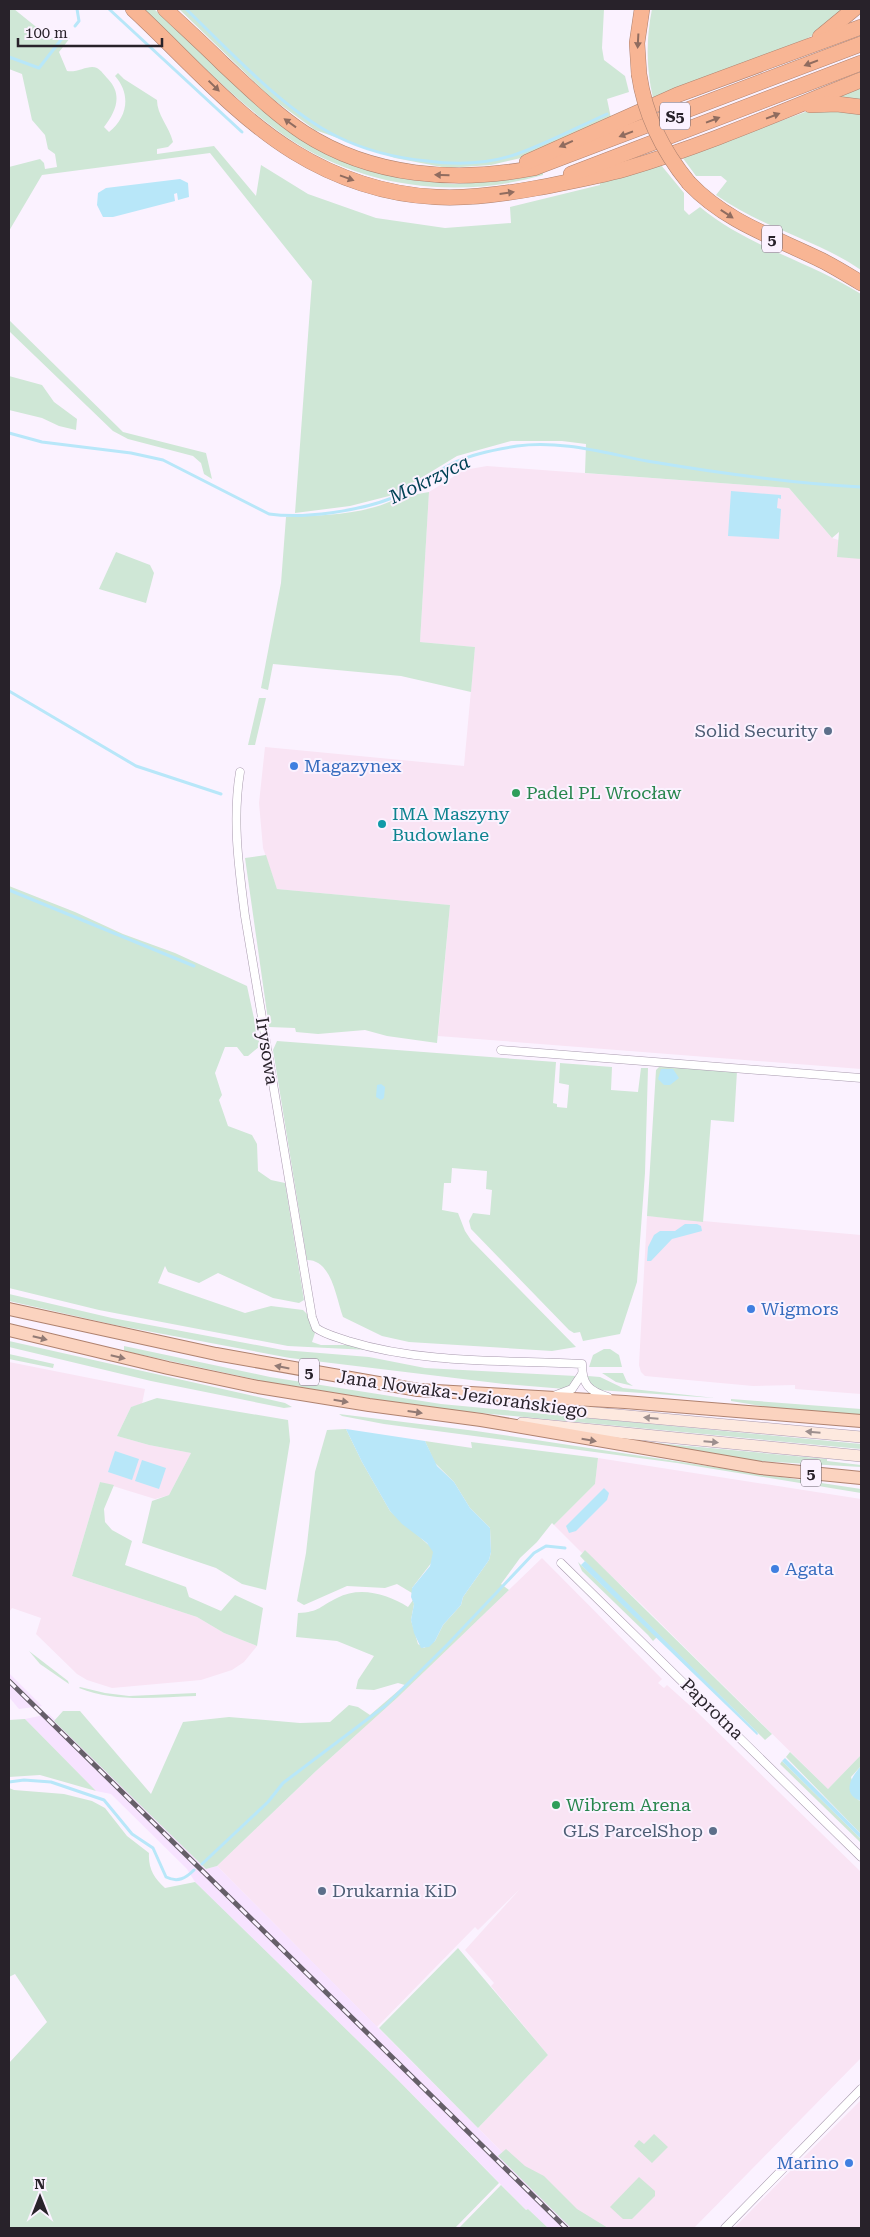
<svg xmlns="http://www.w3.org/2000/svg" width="870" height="2237" font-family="'Roboto Serif',serif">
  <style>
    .commercial { fill: #f9e4f4 }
    .built { fill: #f7e3ff }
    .green { fill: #cfe7d6 }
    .water { fill: #b8e7f9 }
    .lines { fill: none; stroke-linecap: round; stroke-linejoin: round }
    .stream { stroke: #b8e7f9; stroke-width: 3 }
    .street-casing { stroke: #a89aae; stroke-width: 9 }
    .secondary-casing { stroke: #a89aae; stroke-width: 12 }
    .primary-casing { stroke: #af826f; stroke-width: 14 }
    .highway-casing { stroke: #af826f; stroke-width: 16 }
    .street { stroke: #fff; stroke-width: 8 }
    .secondary { stroke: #fde9df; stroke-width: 11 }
    .primary { stroke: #fbd3bf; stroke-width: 12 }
    .highway { stroke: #f8b594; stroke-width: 15 }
    .rail-casing { stroke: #665f69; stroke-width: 5 }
    .rail { stroke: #fbf2ff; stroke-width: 3; stroke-dasharray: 9; stroke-linecap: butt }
    .highway-bridge-casing { stroke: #af826f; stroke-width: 16; stroke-linecap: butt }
    .highway-bridge { stroke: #f8b594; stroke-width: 15 }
    .oneway { fill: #906c5f }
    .oneway2 { fill: #927a74 }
    .oneway3 { fill: #9d8f8e }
    .service-dot { fill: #5c6f8a; stroke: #fbf2ff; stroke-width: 2 }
    .shop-dot { fill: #3f7fe0; stroke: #fbf2ff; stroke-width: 2 }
    .leisure-dot { fill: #2e9e5b; stroke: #fbf2ff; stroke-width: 2 }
    .culture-dot { fill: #0f9aa8; stroke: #fbf2ff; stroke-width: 2 }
    .labels { text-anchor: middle; stroke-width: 4; stroke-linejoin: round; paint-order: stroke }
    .shield { fill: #fbf2ff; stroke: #67606a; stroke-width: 1 }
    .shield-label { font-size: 16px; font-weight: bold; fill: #28222a }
    .service-label { font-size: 18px; fill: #4e5e75; stroke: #fbf2ff; text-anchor: end }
    .shop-label { font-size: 18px; fill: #366cbe; stroke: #fbf2ff; text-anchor: start }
    .leisure-label { font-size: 18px; fill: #27864d; stroke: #fbf2ff; text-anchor: start }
    .culture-label { font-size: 18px; fill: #0d838f; stroke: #fbf2ff; text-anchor: start }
    .street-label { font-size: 18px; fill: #28222a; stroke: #fbf2ff }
    .water-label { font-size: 19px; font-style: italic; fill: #004255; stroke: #fbf2ff }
  </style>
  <rect width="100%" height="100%" fill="#fbf2ff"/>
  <!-- commercial -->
  <g class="commercial">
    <path d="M487 466 789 488 832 538 861 547V1069L438 1036 450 905 277 889 263 848 259 803 265 747 464 766 475 647 420 642 429 492 464 470Z"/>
    <path d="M647 1216 861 1235V1394L795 1389V1385L753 1386 645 1376 641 1372 639 1365Z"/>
    <path d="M9 1362 145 1389 142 1404 131 1407 117 1436 149 1445 191 1453 169 1495 155 1499 100 1482 72 1576 197 1617 224 1633 257 1646 244 1662 232 1670 201 1680 112 1688 87 1680 77 1674 36 1634 41 1618 12 1608 9 1612Z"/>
    <path d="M598 1458 861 1499V1755L828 1789 639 1602 585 1551 582 1553 554 1525 595 1484Z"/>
    <path d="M542 1558 662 1679 658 1683 664 1688 667 1685 696 1711 861 1872V2058L694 2228H582L569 2219 478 2128 548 2055 491 1986 494 1983 465 1950 520 1889 478 1930 475 1927 377 2027 217 1866 316 1771 397 1698Z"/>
    <path d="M861 2100V2228H734L809 2152Z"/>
  </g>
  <!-- built -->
  <g class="built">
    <path d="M9 1673 42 1706 19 1709 9 1697Z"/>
    <path d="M49 1714 206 1869 217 1866 478 2128 569 2219 582 2228H548L528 2209 526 2210 394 2076 195 1882 187 1869 111 1794 96 1791 25 1719Z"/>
  </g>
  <!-- green -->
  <g class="green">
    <path d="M9 9H14L40 30 49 40 62 32 70 38 59 52 67 71C78 73 89 64 97 68 101 70 105 76 108 79 123 95 116 111 104 127L109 132C128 117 131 94 115 76L118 73 124 79 157 100C157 115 169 126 173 142L168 147 157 149V154L214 146 256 196 261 165 308 194 376 218 445 228 511 223 510 207 600 185V181L661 165 684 193V210L689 215 700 207C748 247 809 261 861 294V559L837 557 839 532 832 538 789 488 585 473 586 444 562 441H511L457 456 393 495 350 506 295 513 312 281 210 153 42 175 9 231V167L40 159 44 163 45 169 57 167 55 154 48 149 45 135 32 120 22 74 9 69Z"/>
    <path d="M144 9H154L277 123 304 141 364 169 412 180 454 184 496 181 543 172V175C456 200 361 188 285 136 234 100 189 52 144 9Z"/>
    <path d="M179 9H604L602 48 604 60 625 76 629 92 607 99 611 118 521 158 491 165 447 168 395 158 315 130 270 97Z"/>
    <path d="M652 9H847L817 33 806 39 653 98C646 68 646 39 652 9Z"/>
    <path d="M861 86V101L832 97Z"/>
    <path d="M808 111H861V270C816 239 762 228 716 195L727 181 721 176H696L682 157Z"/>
    <path d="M9 320 123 432 206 453 212 479 204 474 201 463 193 456 128 439 113 431 9 331Z"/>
    <path d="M9 376 42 385 54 402 77 419 76 430 59 426 42 418 9 410Z"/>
    <path d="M408 492 412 495 429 492 420 642 475 647 471 692 401 676 273 664 268 690 261 688 281 583 286 517C327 515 374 515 408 492Z"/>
    <path d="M116 552 150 565 154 573 146 603 99 589Z"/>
    <path d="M259 698H266L255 745H248Z"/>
    <path d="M266 855 277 889 450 905 437 1043 387 1036 365 1030 318 1034 296 1032 295 1028 269 1027 245 858Z"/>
    <path d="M9 886 75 912 123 934 175 953 247 986 260 1046 248 1056H244L237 1047H225L215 1073 222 1095 219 1100 228 1126 252 1135 257 1144 258 1171 271 1180 285 1183 304 1300 299 1303 273 1298 218 1273 199 1283 168 1272 165 1266 158 1283 245 1313 271 1306 303 1310 307 1314 315 1333 312 1342 321 1345H349L368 1350 288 1346 99 1310 9 1288Z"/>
    <path d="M277 1041 556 1062 553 1103 557 1104V1107L567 1108 569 1085 559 1083 560 1063 612 1067 611 1090 638 1092 641 1068H648L645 1173 637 1282 620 1334 583 1341 580 1332 574 1333 569 1330 471 1229 469 1221 473 1213 490 1215 492 1190 486 1189 487 1171 452 1168 451 1183H444L442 1210 458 1213 465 1231 471 1240 576 1347 552 1351 409 1342 382 1336 343 1317C336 1298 332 1260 307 1260L273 1050Z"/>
    <path d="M661 1065 737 1071 734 1122 711 1120 703 1222 647 1216 656 1070Z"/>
    <path d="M9 1294 112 1318 283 1350 369 1357 425 1368 576 1376C575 1383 572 1386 565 1389L504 1384 290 1358 115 1325 9 1301Z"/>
    <path d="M9 1341 285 1403 292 1407 284 1408 151 1381 9 1347Z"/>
    <path d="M124 1346 270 1377 441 1404 861 1444V1449L438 1409 267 1382 124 1351Z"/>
    <path d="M604 1349H610L619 1355 622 1367H589L593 1355Z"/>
    <path d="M9 1354 54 1364 53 1368 9 1359Z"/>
    <path d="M602 1373H623L627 1382 633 1386 616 1382Z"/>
    <path d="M588 1376 600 1377 623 1388 715 1398 598 1390 589 1382Z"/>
    <path d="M157 1398 288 1420 290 1441 266 1590 242 1584 216 1568 142 1543 152 1501 169 1495 191 1453 149 1445 117 1436 131 1407Z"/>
    <path d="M731 1399 861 1409V1415L767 1407 731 1401Z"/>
    <path d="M339 1414 476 1431 861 1489V1493L677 1463 384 1424 342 1416Z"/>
    <path d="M346 1429 362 1462 390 1511 432 1548 434 1554 432 1562 412 1588V1593L397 1584 385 1588 347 1586 304 1605 297 1601 306 1553 315 1472 327 1430Z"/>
    <path d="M425 1441 472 1448 471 1442 598 1458 595 1484 554 1525 552 1523 537 1542 520 1558 501 1584 509 1590 397 1698 316 1771 217 1866 206 1869 54 1721 63 1711H80L151 1794 183 1722 229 1717 300 1723 330 1722 349 1705 358 1707 370 1715 405 1685 398 1683 374 1690 356 1689 358 1680 374 1656 337 1641 296 1637 298 1613C320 1612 320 1606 337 1598 360 1586 387 1594 408 1607L413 1600 414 1604 411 1620 418 1644 424 1648 435 1641 443 1625 461 1605 463 1597 489 1560 491 1552 490 1528 470 1508 454 1482 435 1463Z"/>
    <path d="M635 1441 827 1459V1461L861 1465V1467L756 1461Z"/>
    <path d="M100 1482 114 1485 104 1509 105 1522 112 1530 132 1541 125 1565 186 1587 189 1597 221 1611 235 1595 263 1608 257 1646 224 1633 197 1617 72 1576Z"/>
    <path d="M585 1550 772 1734 765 1740 592 1569 580 1556Z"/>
    <path d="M578 1562 581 1565 657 1637 653 1641 648 1635 582 1571Z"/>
    <path d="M29 1651 68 1681 69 1684 40 1664Z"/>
    <path d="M80 1687 105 1693 129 1696 196 1693V1696C157 1697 117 1703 79 1688Z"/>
    <path d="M25 1719 96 1791 40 1775 9 1777V1720Z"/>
    <path d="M790 1752 828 1789 861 1755V1766L851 1777 858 1800 861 1801V1834L786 1757Z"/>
    <path d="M782 1761 861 1839V1843L780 1764Z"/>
    <path d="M9 1788 14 1790 64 1794 92 1801 105 1808 127 1836 149 1853C148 1868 154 1878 165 1888L195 1882 394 2076 499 2183 455 2228H9V2063L47 2022 15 1974 9 1977Z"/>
    <path d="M458 1948 548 2055 478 2128 379 2028Z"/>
    <path d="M654 2134 668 2147 652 2163 634 2146 639 2140 644 2144Z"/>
    <path d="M506 2149 525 2166 544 2176 577 2209 608 2228H571L498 2156Z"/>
    <path d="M639 2177 655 2191V2196L632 2219H623L610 2207Z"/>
    <path d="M501 2185 526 2210 528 2209 548 2228H459Z"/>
  </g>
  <!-- water -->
  <g class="water">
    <path d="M180 179 188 183 189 197 178 200 177 193 174 194 175 201 113 217H103L97 205 98 193 106 188Z"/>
    <path d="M731 491 781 495V499L778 498 777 508 781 509 779 539 728 536Z"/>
    <path d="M661 1069H673L679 1078 670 1085H664L658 1079Z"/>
    <path d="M381 1084 385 1087 384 1098 381 1100 376 1097 377 1085Z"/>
    <path d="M685 1224H697L701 1226 702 1231 672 1239 651 1261H647L648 1247 654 1235 660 1231H675Z"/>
    <path d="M346 1429 425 1441 437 1466 454 1482 470 1508 490 1528 491 1552 489 1560 463 1597 461 1605 443 1625 435 1641 429 1647 421 1648 414 1633 411 1620 414 1604 411 1597 412 1588 430 1566 433 1552 427 1543 402 1524 390 1511 362 1462Z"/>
    <path d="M115 1451 139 1459 132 1480 108 1472Z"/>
    <path d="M142 1460 166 1468 159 1489 135 1481Z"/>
    <path d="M604 1488 609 1493 607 1500 576 1531 569 1533 566 1526Z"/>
    <path d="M585 1561 757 1732 758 1734 757 1735 581 1565Z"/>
    <path d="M785 1758 861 1834V1839L782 1761Z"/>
    <path d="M861 1766V1801C841 1794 851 1777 861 1766Z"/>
  </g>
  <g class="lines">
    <!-- stream -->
    <g class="stream">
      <path d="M109 9 242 132"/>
      <path d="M186 9C229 50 283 110 336 136 364 150 396 158 427 161 457 165 488 164 517 154 548 143 578 127 607 114"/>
      <path d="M75 26 79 21 77 9"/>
      <path d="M9 57 39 68 64 36"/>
      <path d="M9 433 42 442 131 453 163 460 269 514C305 519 359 511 392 498 415 489 435 471 458 461 475 453 498 449 517 446 561 440 604 453 647 461 718 473 790 483 861 487"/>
      <path d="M9 691 136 766 221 794"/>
      <path d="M9 890 194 966"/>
      <path d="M9 1782 24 1780 51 1782 104 1800 132 1834 153 1848 166 1877C178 1883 186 1878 194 1870"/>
      <path d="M202 1864 268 1802 283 1783 385 1706 448 1644 534 1553 546 1546 565 1548"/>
    </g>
    <defs>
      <g id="street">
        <path d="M240 772C232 821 239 868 245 916L312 1317 316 1328C326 1335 337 1337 348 1341 423 1364 504 1360 582 1364 582 1385 589 1391 608 1397"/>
        <path d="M501 1050 861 1078"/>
        <path d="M556 1395 572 1389 582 1374"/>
        <path d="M561 1563 861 1857"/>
        <path d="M725 2228 861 2089"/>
      </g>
      <g id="secondary">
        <path d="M513 1399 563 1410 861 1437"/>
        <path d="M522 1423 861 1456"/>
      </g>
      <g id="primary">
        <path d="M9 1309 216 1354 418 1390 625 1402 861 1421"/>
        <path d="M9 1330 168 1368 258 1387 369 1405 481 1420 761 1468 861 1478"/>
      </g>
      <g id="highway">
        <path d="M133 9C183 55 235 116 294 152 336 178 386 195 436 197 470 199 504 194 537 188 567 182 596 177 625 169 706 145 783 111 861 80"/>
        <path d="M165 9C184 27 204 45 223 64 249 88 274 113 304 133 372 177 456 183 534 168L861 44"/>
        <path d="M820 37 854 9"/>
        <path d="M639 74 637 43 642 9"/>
        <path d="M810 105 837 104 861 107"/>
        <path d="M527 162 677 95 861 27"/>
        <path d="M571 174 861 63"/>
        <path d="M689 183C726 222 774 237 821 260 835 267 848 275 861 283"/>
      </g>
    </defs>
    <!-- street casing -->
    <use href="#street" class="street-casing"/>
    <!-- secondary casing -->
    <use href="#secondary" class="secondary-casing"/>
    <!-- primary casing -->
    <use href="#primary" class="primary-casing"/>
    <!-- highway casing -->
    <use href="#highway" class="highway-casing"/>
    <!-- street -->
    <use href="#street" class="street"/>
    <!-- secondary -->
    <use href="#secondary" class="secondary"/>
    <!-- primary -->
    <use href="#primary" class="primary"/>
    <!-- highway -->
    <use href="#highway" class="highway"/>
    <defs>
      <path id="rail" d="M9 1681 566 2228"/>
    </defs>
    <!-- rail casing -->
    <use href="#rail" class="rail-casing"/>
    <!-- rail -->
    <use href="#rail" class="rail"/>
    <defs>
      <path id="highway-bridge" d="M639 74C645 116 662 150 689 183"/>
    </defs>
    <!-- highway-bridge casing -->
    <use href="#highway-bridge" class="highway-bridge-casing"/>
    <!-- highway-bridge -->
    <use href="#highway-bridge" class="highway-bridge"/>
  </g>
  <!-- one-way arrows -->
  <defs><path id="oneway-solid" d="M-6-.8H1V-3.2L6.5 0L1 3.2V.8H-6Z" transform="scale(1.25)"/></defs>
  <g class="oneway">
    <use href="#oneway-solid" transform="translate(638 41) rotate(93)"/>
    <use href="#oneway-solid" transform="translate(811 63) rotate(159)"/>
    <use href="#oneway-solid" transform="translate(214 86) rotate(44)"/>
    <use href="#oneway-solid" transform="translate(773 116) rotate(-21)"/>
    <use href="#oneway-solid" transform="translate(713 120) rotate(-21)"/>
    <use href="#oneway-solid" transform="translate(290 123) rotate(-144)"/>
    <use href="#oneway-solid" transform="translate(626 134) rotate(159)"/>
    <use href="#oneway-solid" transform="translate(566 144) rotate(156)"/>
    <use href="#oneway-solid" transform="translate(442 175) rotate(-178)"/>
    <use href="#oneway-solid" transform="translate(347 178) rotate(20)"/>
    <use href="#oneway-solid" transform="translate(507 193) rotate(-8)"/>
    <use href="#oneway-solid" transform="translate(727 214) rotate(33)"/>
  </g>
  <g class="oneway2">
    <use href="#oneway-solid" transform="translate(40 1338) rotate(14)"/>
    <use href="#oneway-solid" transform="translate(118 1357) rotate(13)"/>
    <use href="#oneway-solid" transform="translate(282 1367) rotate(-169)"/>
    <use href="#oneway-solid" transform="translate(341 1401) rotate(9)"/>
    <use href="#oneway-solid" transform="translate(415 1412) rotate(8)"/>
    <use href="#oneway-solid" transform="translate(589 1440) rotate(10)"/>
  </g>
  <g class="oneway3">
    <use href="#oneway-solid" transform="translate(651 1418) rotate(-175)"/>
    <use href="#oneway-solid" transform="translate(813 1432) rotate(-175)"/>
    <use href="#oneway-solid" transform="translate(711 1442) rotate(5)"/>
  </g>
  <!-- markers -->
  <g class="service-dot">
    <circle cx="828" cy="731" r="5"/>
    <circle cx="713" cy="1831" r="5"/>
    <circle cx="322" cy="1891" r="5"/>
  </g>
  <g class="shop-dot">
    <circle cx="294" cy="766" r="5"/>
    <circle cx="751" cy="1309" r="5"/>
    <circle cx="775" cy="1569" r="5"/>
    <circle cx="849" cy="2163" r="5"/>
  </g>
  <g class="leisure-dot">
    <circle cx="516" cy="793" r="5"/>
    <circle cx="556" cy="1805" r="5"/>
  </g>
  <circle class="culture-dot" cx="382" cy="824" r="5"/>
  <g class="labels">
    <!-- shield labels -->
    <g class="shield">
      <rect x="660" y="102.5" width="30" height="27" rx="4"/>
      <rect x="762" y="225.5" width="20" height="27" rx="4"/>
      <rect x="299" y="1358.5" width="20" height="27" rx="4"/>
      <rect x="801" y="1459.5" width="20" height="27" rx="4"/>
    </g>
    <g class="shield-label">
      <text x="675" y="122">S5</text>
      <text x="772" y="245">5</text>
      <text x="309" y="1378">5</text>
      <text x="811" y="1479">5</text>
    </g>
    <!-- service labels -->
    <g class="service-label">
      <text x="818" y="737">Solid Security</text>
      <text x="703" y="1837">GLS ParcelShop</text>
      <text x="332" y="1897" text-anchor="start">Drukarnia KiD</text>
    </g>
    <!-- shop labels -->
    <g class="shop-label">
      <text x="304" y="772">Magazynex</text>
      <text x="761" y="1315">Wigmors</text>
      <text x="785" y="1575">Agata</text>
      <text x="839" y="2169" text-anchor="end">Marino</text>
    </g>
    <!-- leisure labels -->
    <g class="leisure-label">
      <text x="526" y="799">Padel PL Wrocław</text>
      <text x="566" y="1811">Wibrem Arena</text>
    </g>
    <!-- culture labels -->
    <g class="culture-label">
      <text x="392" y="820">IMA Maszyny<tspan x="392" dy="21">Budowlane</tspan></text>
    </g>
    <!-- street labels -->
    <g class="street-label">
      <text transform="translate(267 1051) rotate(81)" y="6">Irysowa</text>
      <text transform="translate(462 1394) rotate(8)" y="6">Jana Nowaka-Jeziorańskiego</text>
      <text transform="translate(712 1709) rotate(44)" y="6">Paprotna</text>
    </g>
    <!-- water labels -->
    <g class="water-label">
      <text transform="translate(429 479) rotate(-26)" y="7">Mokrzyca</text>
    </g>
  </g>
  <!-- border -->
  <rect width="870" height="2237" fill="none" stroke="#28222a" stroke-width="20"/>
  <!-- north arrow -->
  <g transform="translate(40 2197)" stroke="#fbf2ff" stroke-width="4" paint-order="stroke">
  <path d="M0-4L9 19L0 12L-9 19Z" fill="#28222a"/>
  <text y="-8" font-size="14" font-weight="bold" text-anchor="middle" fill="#28222a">N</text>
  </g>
  <!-- scale -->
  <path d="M18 38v8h144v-8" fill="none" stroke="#28222a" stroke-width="2.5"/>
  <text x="25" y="38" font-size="15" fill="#28222a" stroke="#fbf2ff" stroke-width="4" paint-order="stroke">100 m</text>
</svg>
